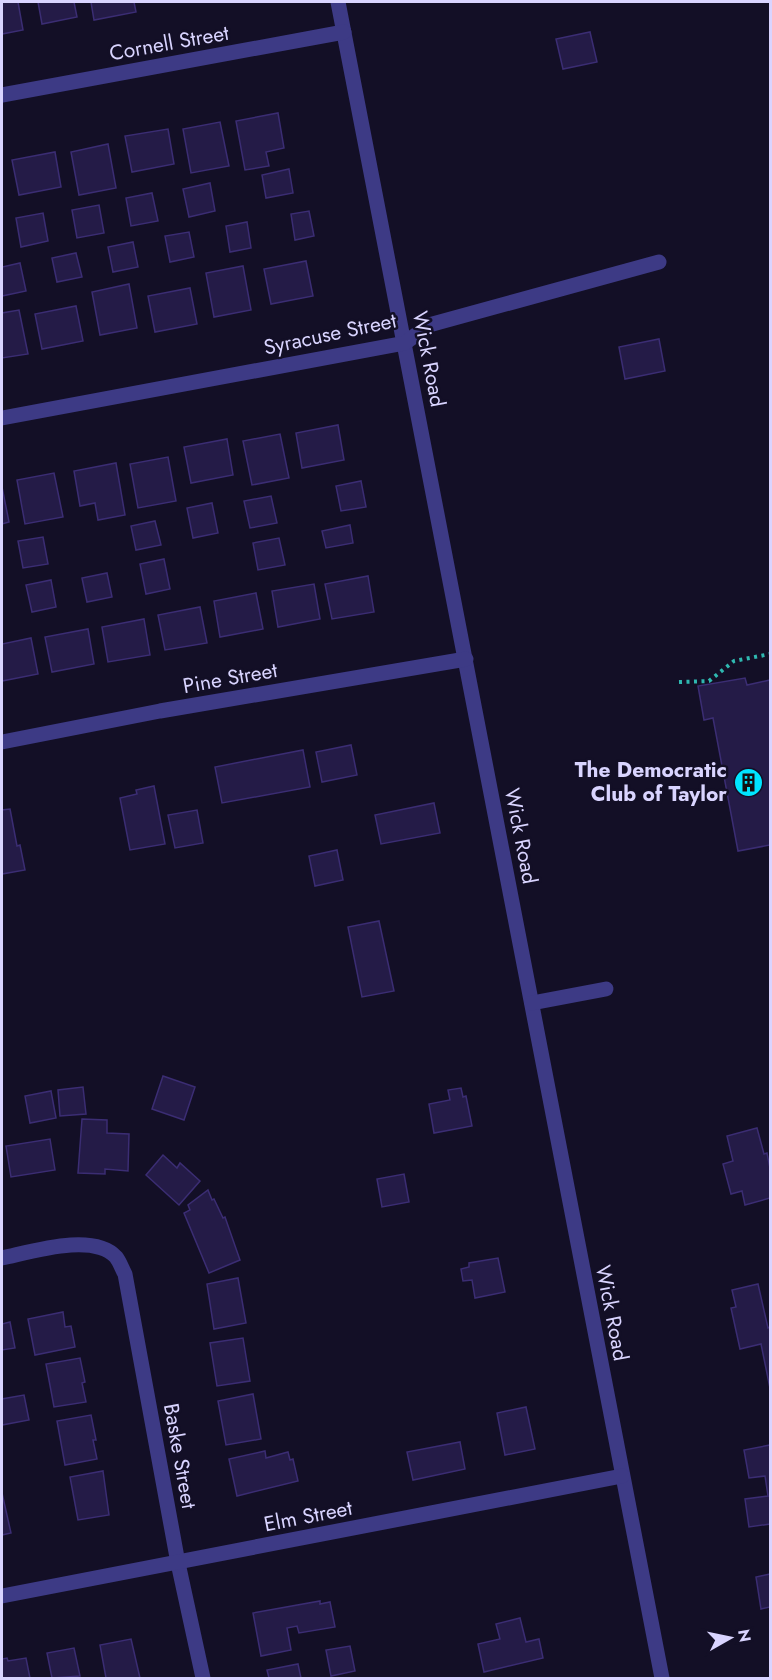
<svg xmlns="http://www.w3.org/2000/svg" width="772" height="1680" font-family="Jost,sans-serif">
  <style>
    .building { fill: #241b47; stroke: #3b2d73; stroke-width: 1.5 }
    .lines { fill: none; stroke-linecap: round; stroke-linejoin: round }
    .path { stroke: #2fb8b0; stroke-width: 4; stroke-dasharray: 3 4.5; stroke-linecap: butt }
    .minor { stroke: #3d3a85; stroke-width: 15 }
    .labels { text-anchor: middle; stroke-width: 5; stroke-linejoin: round; paint-order: stroke }
    .street-label { font-size: 21px; fill: #d9d4ff; stroke: #130f26 }
    .poi-label { font-size: 21px; font-weight: bold; fill: #d9d4ff; stroke: #130f26; text-anchor: end }
  </style>
  <rect width="100%" height="100%" fill="#130f26"/>
  <!-- building -->
  <g class="building">
    <path d="M2 2H18L23 30 2 34Z"/>
    <path d="M38 2H74L77 17 42 24Z"/>
    <path d="M91 2H134L136 12 94 20Z"/>
    <path d="M590 32 597 62 563 69 556 39Z"/>
    <path d="M278 113 284 148 266 152 269 166 245 170 236 121Z"/>
    <path d="M220 122 229 166 191 173 183 129Z"/>
    <path d="M168 129 174 164 132 172 125 136Z"/>
    <path d="M108 144 116 188 79 195 71 152Z"/>
    <path d="M55 152 61 187 19 195 12 160Z"/>
    <path d="M289 169 293 193 266 198 262 175Z"/>
    <path d="M210 183 215 211 189 217 183 189Z"/>
    <path d="M152 193 158 221 131 226 126 198Z"/>
    <path d="M99 205 104 233 77 238 72 210Z"/>
    <path d="M309 211 314 236 295 240 291 214Z"/>
    <path d="M43 213 48 241 21 247 16 218Z"/>
    <path d="M247 222 251 248 230 252 226 226Z"/>
    <path d="M189 232 194 257 170 262 165 236Z"/>
    <path d="M133 242 138 267 113 272 108 247Z"/>
    <path d="M76 253 82 277 57 282 52 258Z"/>
    <path d="M306 261 313 296 271 304 264 269Z"/>
    <path d="M20 263 26 291 2 296V267Z"/>
    <path d="M243 266 251 310 214 317 206 273Z"/>
    <path d="M129 284 137 328 100 335 92 292Z"/>
    <path d="M190 288 197 324 155 332 148 296Z"/>
    <path d="M76 306 83 341 42 349 35 314Z"/>
    <path d="M19 310 28 354 2 358V313Z"/>
    <path d="M659 339 665 371 625 379 619 347Z"/>
    <path d="M338 425 344 460 302 468 296 433Z"/>
    <path d="M280 434 289 478 252 485 243 441Z"/>
    <path d="M227 439 233 475 191 483 184 447Z"/>
    <path d="M168 457 176 501 138 508 130 464Z"/>
    <path d="M116 463 125 515 98 520 95 503 80 506 74 471Z"/>
    <path d="M54 473 63 517 25 524 17 480Z"/>
    <path d="M361 481 366 507 341 511 336 486Z"/>
    <path d="M2 487 9 522 2 524Z"/>
    <path d="M271 496 277 523 250 528 244 501Z"/>
    <path d="M212 503 218 533 193 538 187 508Z"/>
    <path d="M155 521 161 545 136 550 131 526Z"/>
    <path d="M350 525 353 543 326 548 322 531Z"/>
    <path d="M43 537 48 564 23 568 18 541Z"/>
    <path d="M279 538 285 565 258 570 253 543Z"/>
    <path d="M164 559 170 589 146 594 140 564Z"/>
    <path d="M107 573 112 597 87 602 82 578Z"/>
    <path d="M368 576 374 612 332 619 325 584Z"/>
    <path d="M51 580 56 607 32 612 26 585Z"/>
    <path d="M314 584 320 619 278 627 272 591Z"/>
    <path d="M256 593 263 629 220 637 214 601Z"/>
    <path d="M200 607 207 643 165 650 158 615Z"/>
    <path d="M144 619 150 655 108 662 102 627Z"/>
    <path d="M88 629 94 664 52 672 45 637Z"/>
    <path d="M31 638 38 674 2 681V644Z"/>
    <path d="M745 678 747 685 770 680V845L738 851 713 718 704 720 698 686Z"/>
    <path d="M351 745 357 775 322 782 316 752Z"/>
    <path d="M303 750 310 787 222 803 215 767Z"/>
    <path d="M154 786 165 844 130 850 120 798 137 794 136 790Z"/>
    <path d="M434 803 440 833 381 844 375 815Z"/>
    <path d="M10 809 17 846 20 845 25 870 2 874V810Z"/>
    <path d="M197 810 203 843 175 848 168 815Z"/>
    <path d="M337 850 343 880 315 886 309 856Z"/>
    <path d="M379 921 394 991 362 997 348 927Z"/>
    <path d="M163 1076 195 1087 184 1120 152 1109Z"/>
    <path d="M83 1087 86 1114 60 1116 58 1090Z"/>
    <path d="M461 1088 463 1097 466 1096 472 1126 434 1133 429 1104 450 1100 448 1090Z"/>
    <path d="M51 1091 56 1118 30 1123 25 1096Z"/>
    <path d="M82 1119 107 1120V1133L129 1134 128 1171 105 1169V1174L78 1173Z"/>
    <path d="M757 1128 764 1154 767 1153 770 1168V1198L745 1205 742 1191 731 1194 723 1164 733 1161 727 1136Z"/>
    <path d="M50 1139 55 1170 11 1177 6 1146Z"/>
    <path d="M163 1155 177 1168 180 1163 200 1181 179 1205 146 1175Z"/>
    <path d="M404 1174 409 1202 382 1207 377 1179Z"/>
    <path d="M208 1190 212 1200 214 1199 223 1218 225 1217 240 1260 209 1273 184 1213 190 1210 188 1205Z"/>
    <path d="M498 1258 505 1292 475 1298 472 1280 463 1281 461 1269 469 1267V1263Z"/>
    <path d="M238 1278 246 1323 214 1329 207 1284Z"/>
    <path d="M758 1284 768 1328 770 1327V1388L761 1344 740 1349 731 1308 736 1307 732 1290Z"/>
    <path d="M63 1312 65 1327 71 1326 75 1347 35 1355 28 1319Z"/>
    <path d="M10 1322 15 1348 2 1350V1324Z"/>
    <path d="M243 1338 250 1381 217 1386 210 1343Z"/>
    <path d="M80 1358 85 1382 82 1383 86 1402 54 1407 46 1364Z"/>
    <path d="M253 1394 261 1439 226 1445 218 1401Z"/>
    <path d="M24 1395 29 1420 2 1425V1399Z"/>
    <path d="M526 1407 535 1449 505 1455 497 1413Z"/>
    <path d="M91 1415 96 1440H93L97 1459 65 1465 57 1421Z"/>
    <path d="M460 1442 465 1469 413 1480 407 1452Z"/>
    <path d="M770 1445V1524L749 1527 745 1499 768 1496 765 1476 749 1478 744 1450Z"/>
    <path d="M265 1451 266 1458 288 1452 290 1460 293 1459 298 1481 237 1496 229 1459Z"/>
    <path d="M103 1471 109 1515 78 1520 70 1477Z"/>
    <path d="M2 1493 11 1533 2 1535Z"/>
    <path d="M770 1574V1607L761 1609 756 1577Z"/>
    <path d="M320 1601V1604L330 1602 335 1627 299 1633 297 1626 287 1628 291 1650 261 1656 253 1613Z"/>
    <path d="M520 1618 526 1642 539 1639 543 1658 484 1672 478 1644 500 1639 496 1624Z"/>
    <path d="M131 1639 140 1678H106L100 1645Z"/>
    <path d="M350 1646 355 1671 331 1676 326 1650Z"/>
    <path d="M74 1648 80 1676 52 1678 47 1653Z"/>
    <path d="M7 1658 8 1661 26 1658 30 1678H2V1659Z"/>
    <path d="M298 1664 301 1678H269L267 1670Z"/>
  </g>
  <g class="lines">
    <!-- path -->
    <path class="path" d="M679 682 709 681 734 661 770 654"/>
    <!-- minor -->
    <g class="minor">
      <path d="M338 2 662 1678"/>
      <path d="M2 95 344 32"/>
      <path d="M2 418 405 343 429 325 659 262"/>
      <path d="M2 742 160 711 466 659"/>
      <path d="M532 1003 606 989"/>
      <path d="M2 1258C31 1252 93 1232 116 1257 120 1262 122 1269 125 1274L178 1563 203 1678"/>
      <path d="M2 1596 622 1476"/>
    </g>
  </g>
  <!-- icons -->
  <defs>
    <symbol id="building-disc" viewBox="-11 -11 22 22"><circle r="9.5" fill="#00e5ff" stroke="#130f26"/><path d="M-4-6H4V6H1V3H-1V6H-4ZM-2.5-4.3h1.7v1.8h-1.7ZM.8-4.3h1.7v1.8H.8ZM-2.5-1h1.7V.8h-1.7ZM.8-1h1.7V.8H.8Z" fill="#111"/></symbol>
  </defs>
  <g fill-rule="evenodd">
    <use href="#building-disc" x="732" y="766" width="33" height="33"/>
  </g>
  <g class="labels">
    <!-- street labels -->
    <g class="street-label">
      <text transform="translate(169 43) rotate(-10)" y="7">Cornell Street</text>
      <text transform="translate(330 334) rotate(-12)" y="7">Syracuse Street</text>
      <text transform="translate(429 359) rotate(79)" y="7">Wick Road</text>
      <text transform="translate(230 678) rotate(-10)" y="7">Pine Street</text>
      <text transform="translate(521 836) rotate(79)" y="7">Wick Road</text>
      <text transform="translate(612 1313) rotate(79)" y="7">Wick Road</text>
      <text transform="translate(180 1456) rotate(80)" y="7">Baske Street</text>
      <text transform="translate(308 1516) rotate(-11)" y="7">Elm Street</text>
    </g>
    <!-- poi labels -->
    <g class="poi-label">
      <text x="727" y="777">The Democratic<tspan x="727" dy="24">Club of Taylor</tspan></text>
    </g>
  </g>
  <!-- border -->
  <rect width="772" height="1680" fill="none" stroke="#d9d4ff" stroke-width="6"/>
  <!-- north arrow -->
  <g transform="translate(730 1638) rotate(81)" stroke="#130f26" stroke-width="4.5" paint-order="stroke">
  <path d="M0-4.5L10 22L0 15L-10 22Z" fill="#d9d4ff"/>
  <text y="-9" font-size="16" font-weight="bold" text-anchor="middle" fill="#d9d4ff">N</text>
  </g>
</svg>
